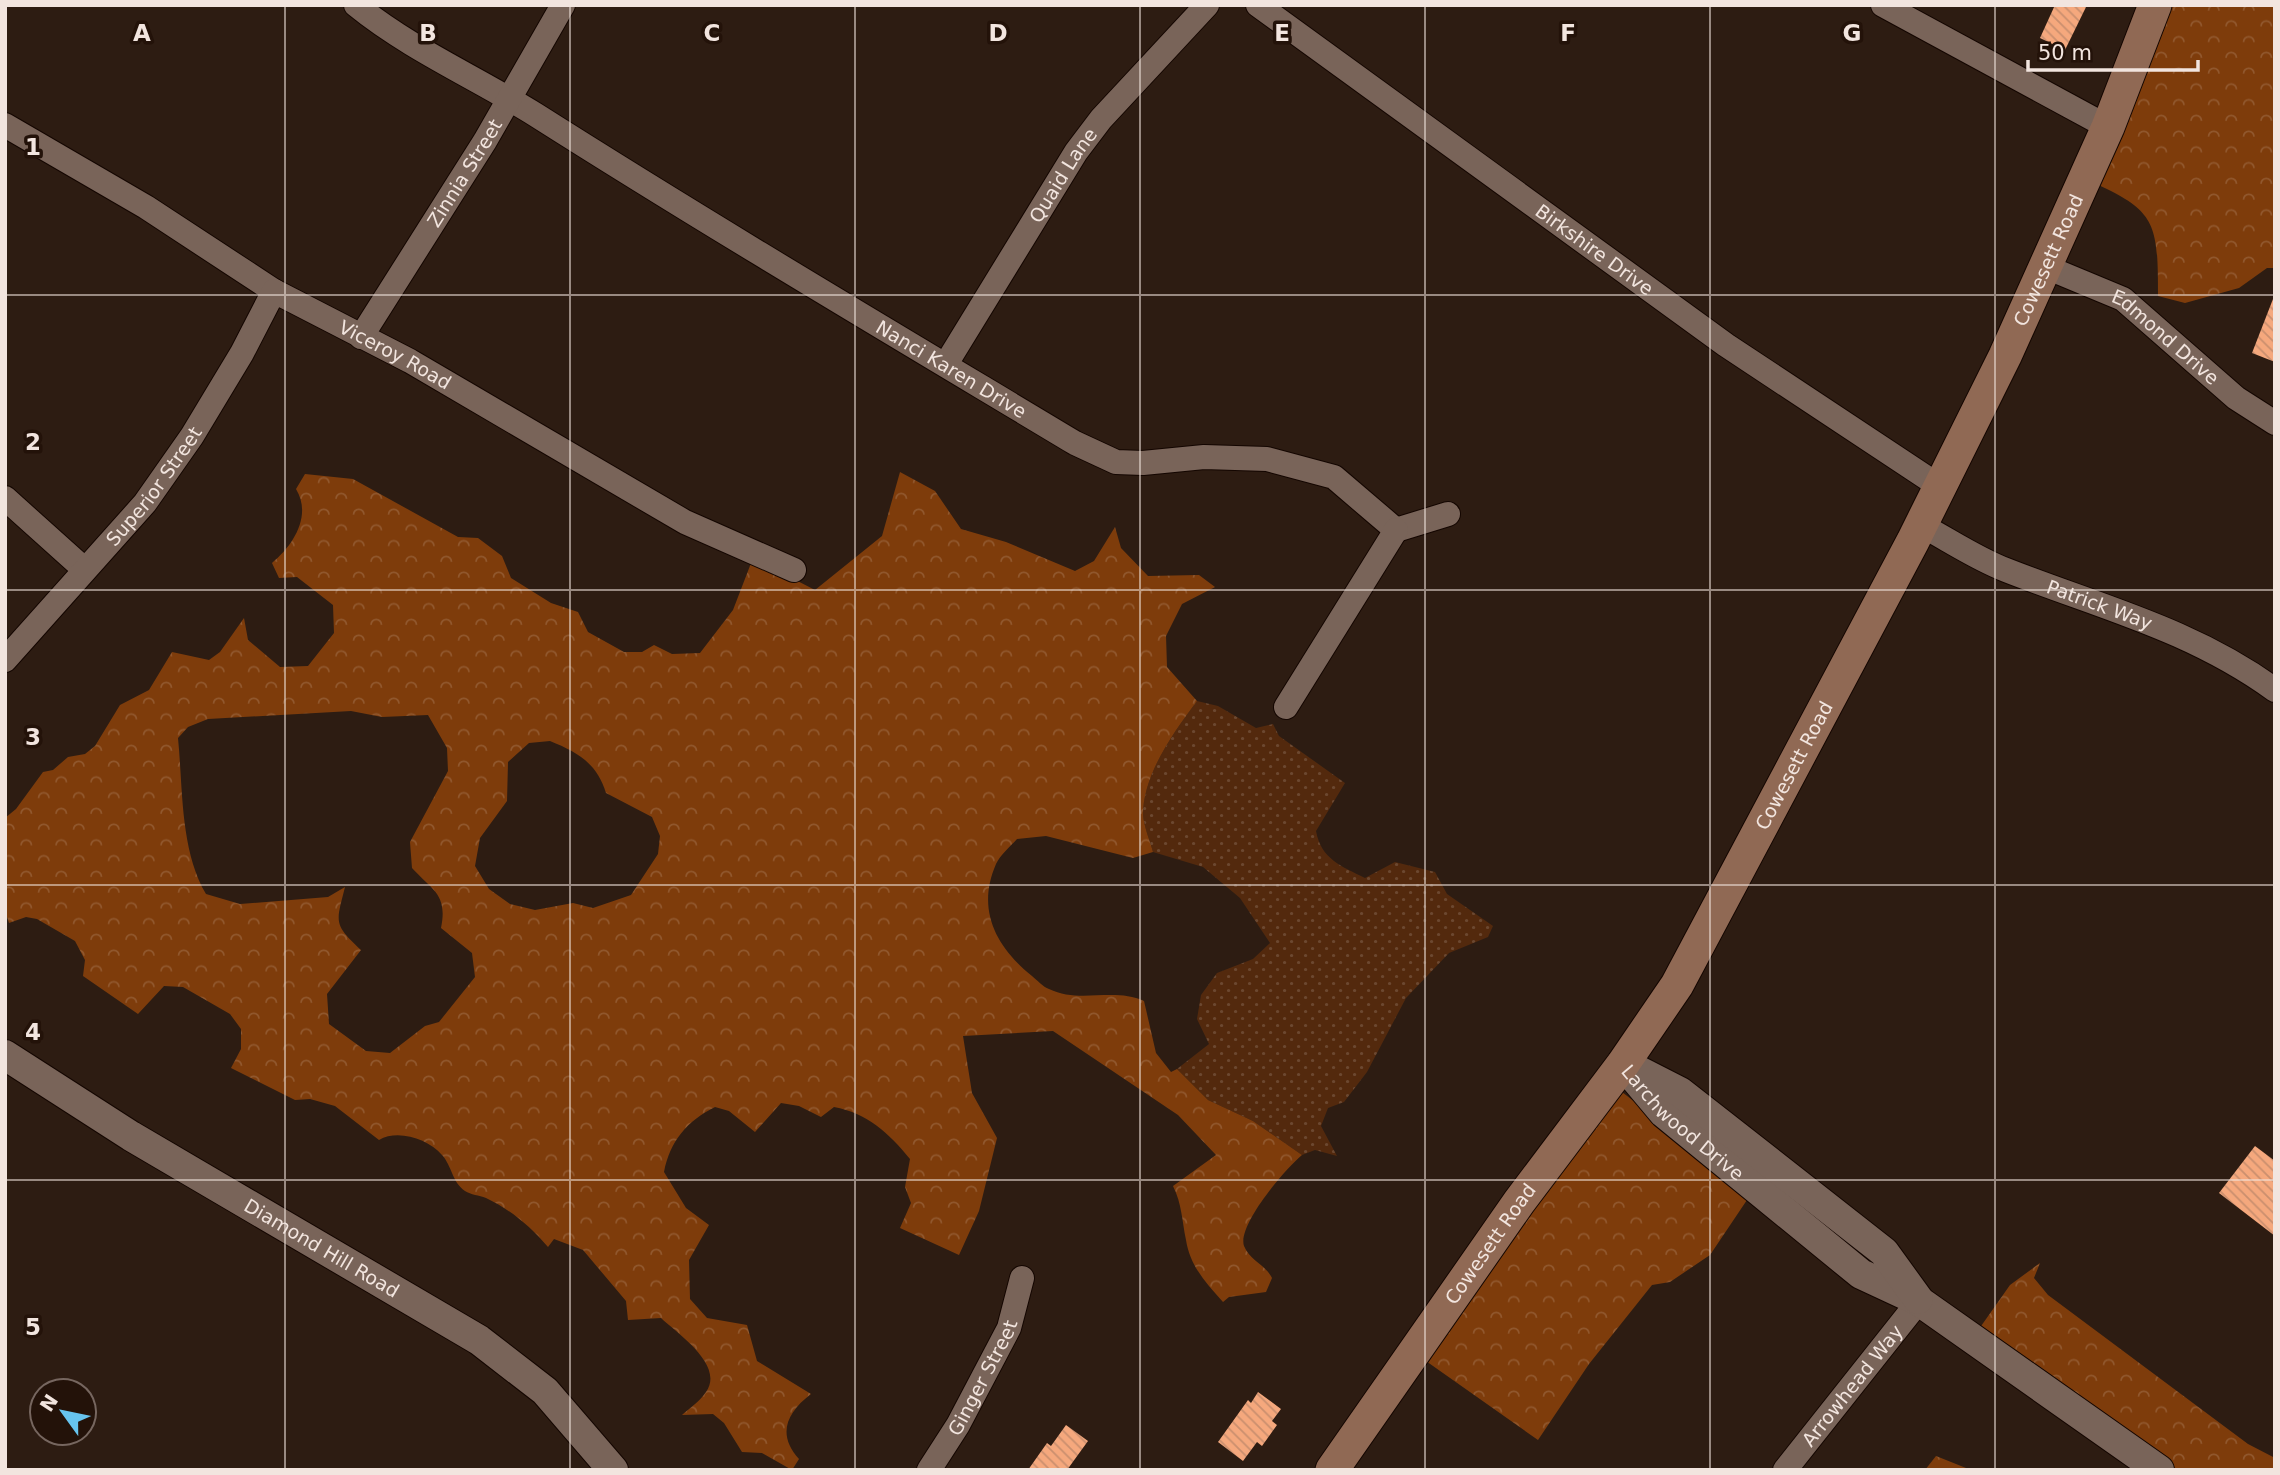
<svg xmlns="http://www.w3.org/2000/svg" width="2280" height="1475" font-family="'DejaVu Sans',sans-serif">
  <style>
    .grass { fill: url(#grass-dots) }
    .forest { fill: url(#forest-crowns); fill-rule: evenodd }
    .building { fill: url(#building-back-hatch) }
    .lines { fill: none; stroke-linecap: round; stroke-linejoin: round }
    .minor-casing { stroke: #140601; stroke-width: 26 }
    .tertiary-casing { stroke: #140601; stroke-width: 32 }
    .secondary-casing { stroke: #140601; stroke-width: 35 }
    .minor { stroke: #796459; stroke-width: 24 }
    .tertiary { stroke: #796459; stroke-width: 30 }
    .secondary { stroke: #906954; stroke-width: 33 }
    .grid { fill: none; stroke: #f2e5df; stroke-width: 2; stroke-opacity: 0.55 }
    .labels { text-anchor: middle; stroke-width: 7; stroke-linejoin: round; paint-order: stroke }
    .street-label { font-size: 19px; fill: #f2e5df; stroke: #231209 }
    .grid-label { font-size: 23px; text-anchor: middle; font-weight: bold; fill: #f2e5df; stroke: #231209; stroke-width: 7; stroke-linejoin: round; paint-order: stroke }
  </style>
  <defs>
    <pattern id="grass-dots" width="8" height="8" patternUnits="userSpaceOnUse" patternTransform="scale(1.75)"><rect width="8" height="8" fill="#53290d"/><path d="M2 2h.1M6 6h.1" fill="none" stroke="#6c4830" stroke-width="1.8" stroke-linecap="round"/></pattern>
    <pattern id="forest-crowns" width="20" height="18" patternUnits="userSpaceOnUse" patternTransform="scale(1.75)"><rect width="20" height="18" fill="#7e3c0b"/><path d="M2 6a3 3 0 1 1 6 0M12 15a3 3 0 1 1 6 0" fill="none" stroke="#91582e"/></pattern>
    <pattern id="building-back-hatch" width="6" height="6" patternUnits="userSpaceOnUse" patternTransform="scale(1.75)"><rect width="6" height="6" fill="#f5a87d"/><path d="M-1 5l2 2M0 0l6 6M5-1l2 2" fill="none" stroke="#ca8f6e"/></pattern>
  </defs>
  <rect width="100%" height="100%" fill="#2d1c12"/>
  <!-- grass -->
  <path class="grass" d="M1197 701 1218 706 1256 728 1273 724 1279 736 1345 783 1316 831C1321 859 1341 866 1365 878L1395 862 1435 872 1447 894 1493 926 1488 937 1449 953 1406 998 1367 1072 1344 1102 1328 1108 1321 1126 1337 1156 1315 1150 1302 1155 1253 1121 1208 1100 1177 1069 1209 1044 1197 1019 1201 995 1217 973 1253 959 1270 943 1240 898 1203 867 1153 852C1150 841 1144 827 1143 815 1143 774 1174 732 1197 701Z"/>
  <!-- forest -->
  <g class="forest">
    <path d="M2154 5H2275V268H2267L2239 288 2185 303 2158 296C2158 219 2156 210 2083 178Z"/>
    <path d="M900 472 935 491 961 529 1006 542 1075 571 1094 561 1115 527 1121 548 1148 576 1199 575 1215 587 1182 604 1166 636 1167 667 1197 701C1174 732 1143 774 1143 815 1144 827 1150 841 1153 852L1133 858 1046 836 1017 839C1011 846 1000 855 996 864 976 910 996 947 1032 976 1037 980 1043 987 1049 989 1079 1004 1114 987 1144 1001L1156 1053 1171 1072 1177 1069 1208 1100 1253 1121 1302 1155C1286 1168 1237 1225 1244 1246 1250 1261 1265 1264 1272 1278L1266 1292 1229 1297 1223 1302C1206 1283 1190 1266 1186 1240 1182 1221 1182 1204 1173 1186L1216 1155 1178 1115 1053 1031 963 1036 972 1093 997 1138 979 1211 959 1255 900 1228 911 1203 905 1187 910 1159C889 1133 867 1113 834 1107L821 1117 799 1106 781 1103 755 1132 729 1111 715 1107C687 1121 670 1141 664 1172L686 1208 709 1225 689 1260 690 1299 707 1318 747 1325 757 1361 811 1394C786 1413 777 1435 799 1459L792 1470 762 1453 742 1452 724 1423 713 1414 682 1415C690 1408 700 1401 706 1392 725 1365 678 1334 661 1318L628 1320 626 1301 583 1250 554 1239 548 1247C530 1226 511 1210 486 1198 479 1195 471 1195 465 1191 452 1182 452 1166 442 1155 428 1139 398 1129 379 1140L335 1106 310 1099 295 1100 231 1068 241 1049V1029L230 1014 183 987 164 986 138 1014 83 976 85 960 75 941 37 919 26 917 9 923 5 911V818L16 809 43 772 53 770 68 757 85 754 95 746 120 705 149 690 172 652 209 660 220 652 244 618 248 640 280 667 308 666 334 633 333 605 297 577 279 578 272 563C294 545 312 515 296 489L305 474 353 479 458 537 478 538 502 556 511 578 551 603 578 612 588 632 624 652H642L654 645 672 654 700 653 733 610 753 558 815 590 882 536ZM351 711 382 717 428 715 447 748 448 771 410 842 412 868C432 890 448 894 441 928L472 953 475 977 439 1022 425 1026 390 1053 366 1051 329 1024 327 994 361 950C333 924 336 923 345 887L328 897 240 904 206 894C180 850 183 788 178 738L188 727 208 719ZM550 741C577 752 597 763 606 793L652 817 660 836 658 854 631 895 593 908 573 903 535 910 510 904 489 889 475 866 480 838 507 801 508 762 529 743Z"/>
    <path d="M1609 1082 1750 1191 1751 1194 1710 1255 1670 1282 1652 1285 1589 1364 1538 1440 1416 1354Z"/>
    <path d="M2040 1263 2034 1278 2048 1295 2248 1444 2275 1458V1470H2147L1979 1329 2010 1285Z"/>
    <path d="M1936 1456 1971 1470H1925Z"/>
  </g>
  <!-- building -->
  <g class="building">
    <path d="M2055 5H2087L2065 50 2040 38Z"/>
    <path d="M2273 299H2275V362L2252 353Z"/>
    <path d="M2255 1146 2275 1161V1236L2219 1193Z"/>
    <path d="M1258 1392 1281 1409 1272 1421 1277 1425 1262 1446 1257 1442 1243 1461 1218 1442 1248 1400 1251 1403Z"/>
    <path d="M1066 1425 1088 1441 1067 1470H1028L1047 1443 1051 1446Z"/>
  </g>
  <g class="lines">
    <defs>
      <g id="minor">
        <path id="s1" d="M356 5C410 49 477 78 536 115 714 228 895 335 1075 443L1116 462 1143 463 1204 457 1267 459 1334 477 1396 530"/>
        <path id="s2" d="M1258 5 1726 345 1939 486"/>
        <path d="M1883 5 2108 127"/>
        <path id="s3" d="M5 125 146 207 274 291 410 361 685 522 794 570"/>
        <path id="s4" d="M2046 267 2123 299 2236 398 2275 423"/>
        <path id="s5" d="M361 337 485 141 563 5"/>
        <path id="s6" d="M946 364 1076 152 1101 119 1207 5"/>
        <path d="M5 498 84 569"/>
        <path id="s7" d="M1921 525C1949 540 1977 559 2006 570 2100 607 2191 629 2275 690"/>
        <path d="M1396 530 1448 514"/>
        <path id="s8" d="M5 660 145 503 192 436 242 353 274 291"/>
        <path d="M1286 707 1396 530"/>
        <path id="s9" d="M929 1470 958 1425 1009 1328 1022 1278"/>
        <path id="s10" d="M1785 1470 1919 1301"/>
      </g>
      <g id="tertiary">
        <path id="s11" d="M5 1055 131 1136 479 1340 545 1391 613 1470"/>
        <path id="s12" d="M1623 1064 1664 1113 1861 1274 1919 1301 2159 1470"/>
        <path d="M1633 1068 1680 1092 1884 1252 1918 1299"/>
      </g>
      <g id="secondary">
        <path id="s13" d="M1332 1470 1519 1202 1623 1064 1677 985 1913 541 2005 356 2108 127 2155 5"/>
      </g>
    </defs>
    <!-- minor casing -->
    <use href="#minor" class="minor-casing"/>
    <!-- tertiary casing -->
    <use href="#tertiary" class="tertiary-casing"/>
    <!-- secondary casing -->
    <use href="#secondary" class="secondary-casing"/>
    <!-- minor -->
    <use href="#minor" class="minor"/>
    <!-- tertiary -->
    <use href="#tertiary" class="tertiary"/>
    <!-- secondary -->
    <use href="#secondary" class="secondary"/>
  </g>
  <!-- grid -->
  <path class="grid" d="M285 5V1470M570 5V1470M855 5V1470M1140 5V1470M1425 5V1470M1710 5V1470M1995 5V1470M5 295H2275M5 590H2275M5 885H2275M5 1180H2275"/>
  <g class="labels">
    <!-- street labels -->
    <g class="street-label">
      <text dy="7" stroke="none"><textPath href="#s5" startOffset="194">Zinnia Street</textPath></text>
      <text dy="7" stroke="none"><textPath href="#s6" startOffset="222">Quaid Lane</textPath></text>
      <text dy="7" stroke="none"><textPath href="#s2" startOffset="416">Birkshire Drive</textPath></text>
      <text dy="7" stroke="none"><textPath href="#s13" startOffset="1410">Cowesett Road</textPath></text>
      <text dy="7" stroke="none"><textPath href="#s4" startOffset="140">Edmond Drive</textPath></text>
      <text dy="7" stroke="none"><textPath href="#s3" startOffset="453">Viceroy Road</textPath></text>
      <text dy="7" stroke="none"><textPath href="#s1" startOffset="698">Nanci Karen Drive</textPath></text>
      <text dy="7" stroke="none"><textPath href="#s8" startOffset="229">Superior Street</textPath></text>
      <text dy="7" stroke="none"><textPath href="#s7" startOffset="196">Patrick Way</textPath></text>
      <text dy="7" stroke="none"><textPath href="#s13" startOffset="844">Cowesett Road</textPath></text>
      <text dy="7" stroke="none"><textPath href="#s12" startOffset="84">Larchwood Drive</textPath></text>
      <text dy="7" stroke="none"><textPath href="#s13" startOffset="276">Cowesett Road</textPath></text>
      <text dy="7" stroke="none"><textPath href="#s11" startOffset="371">Diamond Hill Road</textPath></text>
      <text dy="7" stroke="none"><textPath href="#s9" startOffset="107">Ginger Street</textPath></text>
      <text dy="7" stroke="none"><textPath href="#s10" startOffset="108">Arrowhead Way</textPath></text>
    </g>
  </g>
  <g class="grid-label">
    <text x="142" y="41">A</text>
    <text x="428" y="41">B</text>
    <text x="712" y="41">C</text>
    <text x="998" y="41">D</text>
    <text x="1282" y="41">E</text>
    <text x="1568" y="41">F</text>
    <text x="1852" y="41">G</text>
    <text x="33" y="155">1</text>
    <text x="33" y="450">2</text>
    <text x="33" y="745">3</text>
    <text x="33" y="1040">4</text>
    <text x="33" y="1335">5</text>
  </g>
  <!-- border -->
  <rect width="2280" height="1475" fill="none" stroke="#f2e5df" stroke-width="14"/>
  <!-- north arrow -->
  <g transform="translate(63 1412) rotate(303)"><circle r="33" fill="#231209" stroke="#76665f" stroke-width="2"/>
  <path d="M0-5L12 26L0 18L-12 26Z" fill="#67c4ef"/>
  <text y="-10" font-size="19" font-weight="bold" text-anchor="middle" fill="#f2e5df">N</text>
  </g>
  <!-- scale -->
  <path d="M2028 60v10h170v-10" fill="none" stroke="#f2e5df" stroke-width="3.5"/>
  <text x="2038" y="60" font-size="21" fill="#f2e5df" stroke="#231209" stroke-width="5" paint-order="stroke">50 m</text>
</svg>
